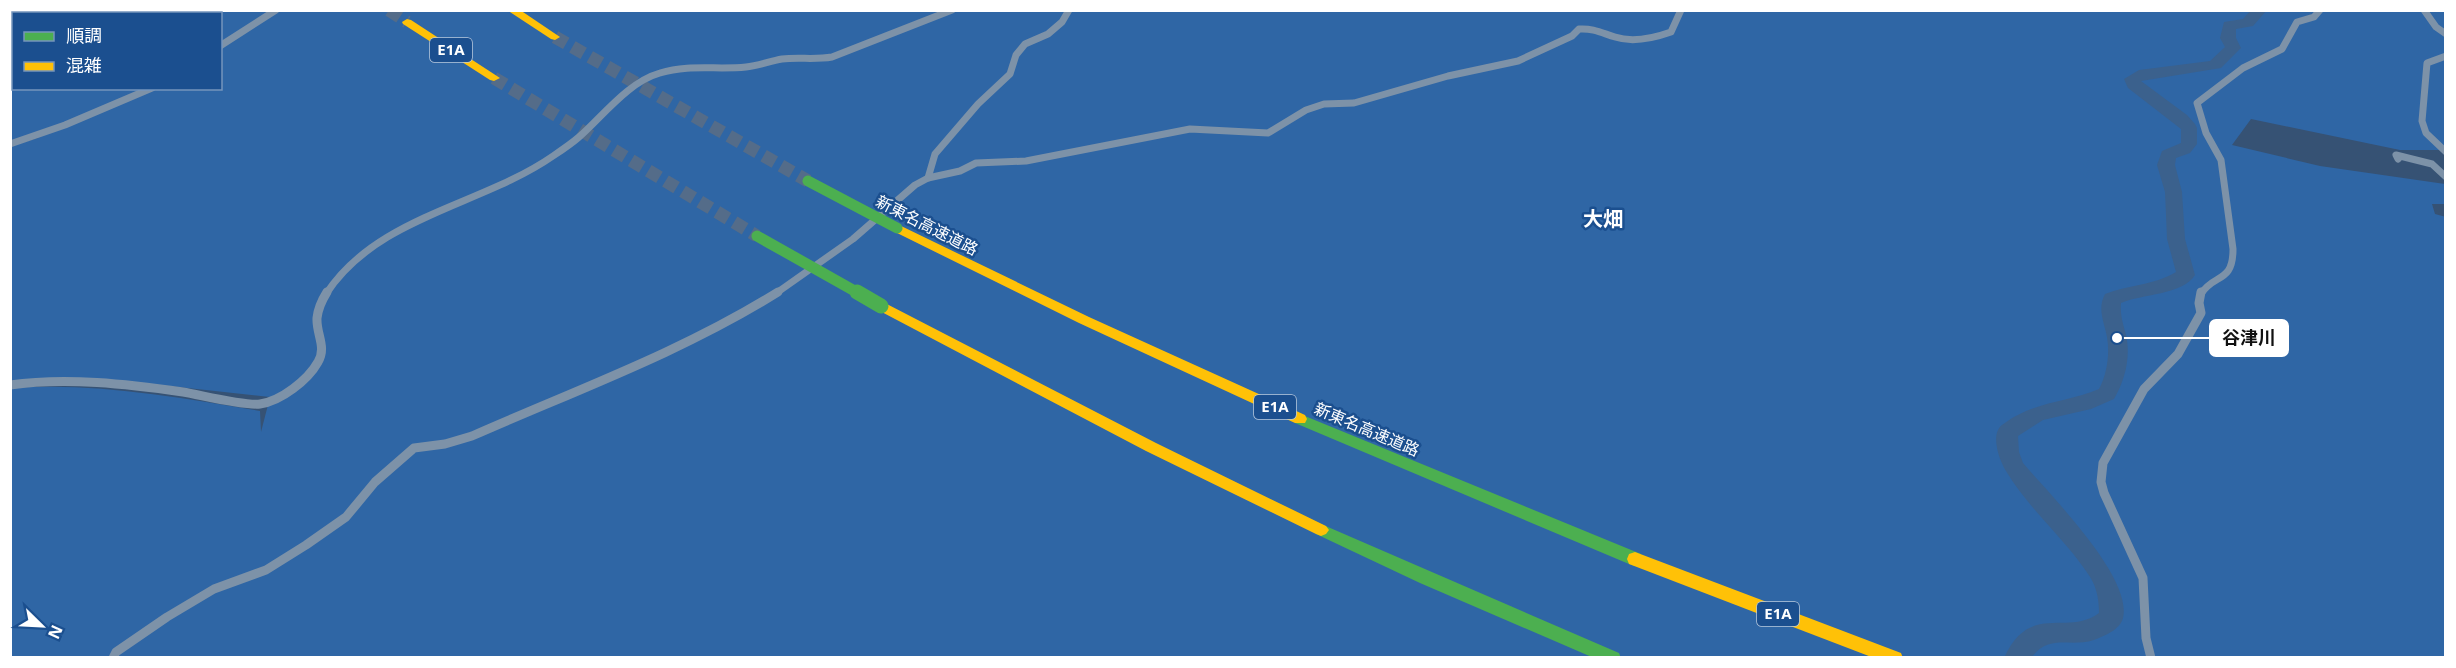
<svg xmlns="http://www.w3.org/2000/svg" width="2456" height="668" font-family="'Noto Sans','Noto Sans JP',sans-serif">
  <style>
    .green { fill: #2f66a5; fill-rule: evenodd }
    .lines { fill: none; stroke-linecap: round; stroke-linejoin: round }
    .river { fill: #3b618d; fill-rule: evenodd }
    .highway-tunnel { stroke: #546c89; stroke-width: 13; stroke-dasharray: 13 7; stroke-linecap: butt }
    .street-far1 { stroke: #7d92a8; stroke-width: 7 }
    .street { stroke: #7d92a8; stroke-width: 9 }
    .fast { fill: #4caf50; fill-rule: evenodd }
    .slow { fill: #ffc107; fill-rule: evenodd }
    .fast-bridge-far1 { stroke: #4caf50; stroke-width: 11 }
    .fast-bridge { stroke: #4caf50; stroke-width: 15 }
    .labels { text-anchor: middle; stroke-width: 5; stroke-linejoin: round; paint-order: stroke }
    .shield { fill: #1b4f8f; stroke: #bbcadd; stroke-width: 1.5 }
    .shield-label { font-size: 15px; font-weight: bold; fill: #fff }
    .street-label { font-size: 16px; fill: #fff; stroke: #1b4f8f }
    .quarter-label { font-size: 20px; font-weight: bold; fill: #fff; stroke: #1b4f8f }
    .leader { fill: none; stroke: #fff; stroke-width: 2 }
    .callout-dot { fill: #fff; stroke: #1b4f8f; stroke-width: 2 }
    .callout { fill: #fff; stroke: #fff; stroke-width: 2 }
    .callout-label { font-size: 18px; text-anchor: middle; font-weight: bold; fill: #111 }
  </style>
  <rect width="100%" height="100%" fill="#365274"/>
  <!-- green -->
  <path class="green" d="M11 11H2445V150H2400L2251 119 2232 145 2320 166 2445 184V204H2432L2435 214 2446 217 2445 657H11V388C93 382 178 397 260 411L261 432 270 397 151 384 11 380V146L38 138 11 143ZM14 14H220V88H14Z"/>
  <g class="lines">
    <!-- river -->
    <path class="river" d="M2251 10H2267L2253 26 2236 29V38L2241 48 2221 68 2141 81 2187 115 2195 124 2197 128V144L2190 153 2176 158 2175 165 2182 192 2185 239 2195 275C2183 295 2141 294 2121 303 2120 315 2123 323 2126 335 2131 357 2125 380 2114 399L2091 409 2043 420 2018 436 2019 452 2023 463C2049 494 2133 577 2123 618 2120 630 2104 636 2094 640 2068 648 2050 633 2031 658H2004C2030 601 2067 637 2099 613 2099 597 2096 584 2086 571 2062 536 2028 508 2006 471 1999 460 1990 434 2002 425 2033 401 2066 403 2099 389 2107 374 2110 354 2107 337 2104 321 2097 309 2105 294 2128 285 2155 285 2176 272L2167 239 2165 192 2157 165 2162 151 2181 143V129L2128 88 2124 79 2139 70 2210 61 2225 47 2220 38 2224 22 2243 19Z"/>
    <!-- highway-tunnel -->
    <g class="highway-tunnel">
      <path d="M389 10 407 22"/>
      <path d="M555 37 808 181"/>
      <path d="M494 78 757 236"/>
    </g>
    <!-- street-far1 -->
    <g class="street-far1">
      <path d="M2424 10 2436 27 2446 34"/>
      <path d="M220 46 276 10"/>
      <path d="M2446 56 2427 63 2422 121 2426 133 2446 152"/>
      <path d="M10 144 65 125 152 88"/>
      <path d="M2398 159 2396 155 2432 164 2446 177"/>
      <path d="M928 178 935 154 978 104 1010 74 1016 55 1025 44 1048 34 1062 22 1069 10"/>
      <path d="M326 294C377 216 481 206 553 156 562 150 571 144 579 137 603 116 628 82 660 73 689 64 717 70 746 67 758 66 770 61 782 59 799 57 815 60 832 57L952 10"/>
      <path d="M775 294 853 239 915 185 928 178 960 171 976 163 1026 161 1190 129 1268 133 1306 110 1324 104 1354 103 1448 76 1518 61 1572 36 1579 29C1593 28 1602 33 1615 37 1633 43 1654 38 1671 32L1681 10"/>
      <path d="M2201 294C2214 273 2233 284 2233 249L2221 160 2206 133 2197 103 2243 68 2282 49 2297 22 2314 17 2320 10"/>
    </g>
    <!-- street -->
    <g class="street">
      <path d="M10 385C66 377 128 384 183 392 201 395 244 406 260 404 281 401 308 380 318 362 327 347 316 334 317 318 318 309 322 300 327 292"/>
      <path d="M113 658 116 652 167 617 214 589 266 570 306 545 346 517 375 482 414 448 445 444 472 436C574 391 682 352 778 292"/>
      <path d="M2151 658 2146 638 2143 578 2104 493 2101 482 2103 463 2144 389 2178 354 2201 313 2199 303 2201 292"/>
    </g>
    <!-- fast -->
    <g class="fast">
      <path d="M1300 414 1641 554 1643 559 1641 564 1635 566 1629 564 1295 423 1293 419 1295 415Z"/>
      <path d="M1321 524 1619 653 1621 658H1594L1420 583 1316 534 1313 530 1316 526Z"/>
    </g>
    <!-- slow -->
    <g class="slow">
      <path d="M507 10H520L560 37 555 40 551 39Z"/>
      <path d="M407 19 411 20 500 78 494 81 490 80 403 24 402 22Z"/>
      <path d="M897 224 1089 317 1305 415 1307 419 1305 423H1295L1079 323 893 231 891 228 893 225Z"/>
      <path d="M881 301 1156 443 1326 526 1329 530 1326 534 1321 536 1316 534 1146 451 876 309 874 306 876 303Z"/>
      <path d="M1635 552 1901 653 1903 658H1874L1629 564 1627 559 1629 554Z"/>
    </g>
    <!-- fast-bridge-far1 -->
    <g class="fast-bridge-far1">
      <path d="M808 181 897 228"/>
      <path d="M757 236 860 294"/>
    </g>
    <!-- fast-bridge -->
    <path class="fast-bridge" d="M857 292 881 306"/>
  </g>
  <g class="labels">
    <!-- shield labels -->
    <g class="shield">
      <rect x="430" y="38" width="42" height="24" rx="4.5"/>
      <rect x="1254" y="395" width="42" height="24" rx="4.5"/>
      <rect x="1757" y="602" width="42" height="24" rx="4.5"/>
    </g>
    <g class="shield-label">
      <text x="451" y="55">E1A</text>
      <text x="1275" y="412">E1A</text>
      <text x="1778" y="619">E1A</text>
    </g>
    <!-- street labels -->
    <g class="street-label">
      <text transform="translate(927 225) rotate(27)" y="6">新東名高速道路</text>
      <text transform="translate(1367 429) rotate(23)" y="6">新東名高速道路</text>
    </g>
    <!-- quarter labels -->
    <g class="quarter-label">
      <text x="1603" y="226">大畑</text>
    </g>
  </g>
  <!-- callouts -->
  <path class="leader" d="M2117 338L2210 338"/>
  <circle class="callout-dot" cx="2117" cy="338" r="6"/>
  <rect class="callout" x="2210" y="320" width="78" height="36" rx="6"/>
  <g class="callout-label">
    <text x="2249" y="344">谷津川</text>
  </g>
  <!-- border -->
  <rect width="2456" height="668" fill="none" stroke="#ffffff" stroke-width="24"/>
  <!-- legend -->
  <rect x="12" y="12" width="210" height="78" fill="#1b4f8f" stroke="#7695bc" stroke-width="1.5"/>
  <rect x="24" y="32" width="30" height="9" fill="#4caf50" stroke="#7695bc" stroke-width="1.5"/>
  <text x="66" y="42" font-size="18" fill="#ffffff">順調</text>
  <rect x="24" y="62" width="30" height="9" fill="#ffc107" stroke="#7695bc" stroke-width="1.5"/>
  <text x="66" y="72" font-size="18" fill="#ffffff">混雑</text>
  <!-- north arrow -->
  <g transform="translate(42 626) rotate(114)" stroke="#1b4f8f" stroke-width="4.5" paint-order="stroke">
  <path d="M0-4.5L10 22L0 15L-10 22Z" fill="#ffffff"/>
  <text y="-9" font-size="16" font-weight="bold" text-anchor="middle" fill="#ffffff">N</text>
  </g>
</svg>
